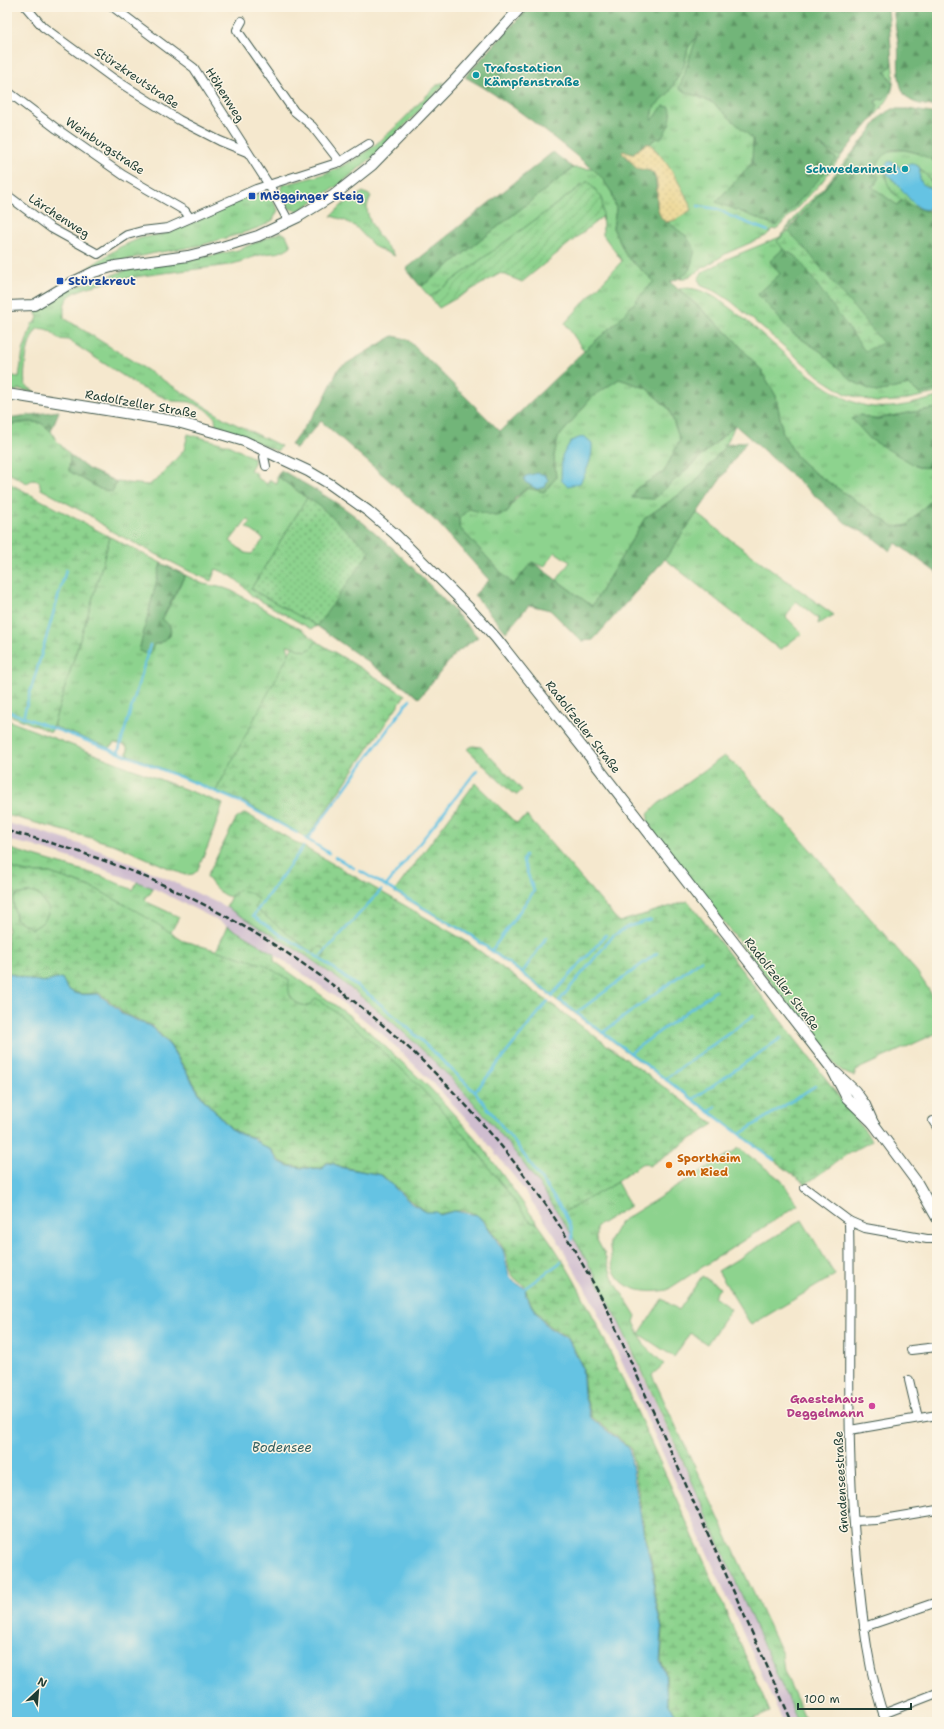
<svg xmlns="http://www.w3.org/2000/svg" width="944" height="1729" font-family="'Shantell Sans',sans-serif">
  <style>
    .railway { fill: #cfbdcf }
    .grass { fill: url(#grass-tufts); stroke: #568861; fill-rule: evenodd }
    .forest { fill: url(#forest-firs); stroke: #487956 }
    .wetland { fill: url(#wetland-marsh); stroke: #568861; fill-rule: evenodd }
    .sand { fill: url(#sand-dots); stroke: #868c69 }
    .park { fill: url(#park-dots); stroke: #568861 }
    .garden { fill: url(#garden-furrows); stroke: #568861 }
    .pitch { fill: #8dd38e; stroke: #568861 }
    .water { fill: #65c3e3; stroke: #42808c }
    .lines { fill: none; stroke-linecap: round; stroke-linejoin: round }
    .stream { stroke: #65c3e3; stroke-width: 2.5 }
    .minor-casing { stroke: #3f574b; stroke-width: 10 }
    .tertiary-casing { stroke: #3f574b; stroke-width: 12 }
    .minor { stroke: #fff; stroke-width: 8 }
    .tertiary { stroke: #fff; stroke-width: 10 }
    .rail { stroke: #1f3d34; stroke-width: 2.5; stroke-dasharray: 6 3; stroke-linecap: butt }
    .culture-dot { fill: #0f9aa8; stroke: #fcf5e5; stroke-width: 1.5 }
    .transit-dot { fill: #1a4fb4; stroke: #fcf5e5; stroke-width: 1.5 }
    .food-dot { fill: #e8710a; stroke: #fcf5e5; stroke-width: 1.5 }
    .hotel-dot { fill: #d1479c; stroke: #fcf5e5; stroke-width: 1.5 }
    .labels { text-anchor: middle; stroke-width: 3; stroke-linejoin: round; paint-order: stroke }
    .culture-label { font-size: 12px; font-weight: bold; fill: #0d838f; stroke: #fcf5e5; text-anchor: start }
    .street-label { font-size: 12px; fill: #1f3d34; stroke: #fcf5e5 }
    .transit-label { font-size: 12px; font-weight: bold; fill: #164399; stroke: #fcf5e5; text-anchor: start }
    .food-label { font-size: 12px; font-weight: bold; fill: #c56008; stroke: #fcf5e5; text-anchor: start }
    .hotel-label { font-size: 12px; font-weight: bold; fill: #b23c85; stroke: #fcf5e5; text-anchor: end }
    .water-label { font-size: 13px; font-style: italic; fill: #305e60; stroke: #fcf5e5 }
  </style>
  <defs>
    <pattern id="grass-tufts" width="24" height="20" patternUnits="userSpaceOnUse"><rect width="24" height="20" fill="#8dd38e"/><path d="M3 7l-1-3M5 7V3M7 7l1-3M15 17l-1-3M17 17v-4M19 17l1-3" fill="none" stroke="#73ac75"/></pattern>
    <pattern id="forest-firs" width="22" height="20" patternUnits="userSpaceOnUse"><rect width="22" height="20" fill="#72b579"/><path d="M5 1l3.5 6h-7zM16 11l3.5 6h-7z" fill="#5d9464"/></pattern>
    <pattern id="wetland-marsh" width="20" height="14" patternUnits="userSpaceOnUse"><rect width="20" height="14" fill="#8dd38e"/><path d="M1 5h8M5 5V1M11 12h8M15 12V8" fill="none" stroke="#73ac75"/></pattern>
    <pattern id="sand-dots" width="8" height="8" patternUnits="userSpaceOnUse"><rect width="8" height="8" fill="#eeda9e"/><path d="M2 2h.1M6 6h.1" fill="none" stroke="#ccbc89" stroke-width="1.8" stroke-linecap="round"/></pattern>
    <pattern id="park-dots" width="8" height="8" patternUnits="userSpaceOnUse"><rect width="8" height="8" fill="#8dd38e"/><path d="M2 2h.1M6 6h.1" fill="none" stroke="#73ac75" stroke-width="1.8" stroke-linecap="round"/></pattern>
    <pattern id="garden-furrows" width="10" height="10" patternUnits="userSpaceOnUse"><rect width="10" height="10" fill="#8dd38e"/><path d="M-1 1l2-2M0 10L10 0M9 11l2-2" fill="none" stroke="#73ac75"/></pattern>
  </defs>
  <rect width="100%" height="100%" fill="#fcf5e5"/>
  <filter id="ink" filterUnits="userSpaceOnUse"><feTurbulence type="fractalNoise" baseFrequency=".025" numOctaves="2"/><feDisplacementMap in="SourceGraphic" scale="8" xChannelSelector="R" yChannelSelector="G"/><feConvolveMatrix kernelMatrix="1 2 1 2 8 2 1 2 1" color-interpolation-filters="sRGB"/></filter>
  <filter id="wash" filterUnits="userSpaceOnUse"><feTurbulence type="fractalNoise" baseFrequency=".012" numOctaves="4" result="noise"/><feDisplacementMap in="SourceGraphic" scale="16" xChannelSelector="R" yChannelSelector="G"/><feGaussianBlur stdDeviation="0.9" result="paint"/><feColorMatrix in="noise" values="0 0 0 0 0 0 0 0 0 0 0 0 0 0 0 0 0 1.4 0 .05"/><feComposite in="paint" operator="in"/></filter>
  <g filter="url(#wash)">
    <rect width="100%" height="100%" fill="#f5e8ce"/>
    <!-- railway -->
    <path class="railway" d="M7 823 39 831 98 850 161 876 226 907 282 940 338 979 392 1022 442 1069 488 1119 532 1174 570 1231 604 1291 706 1513 798 1722H783L620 1358 590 1297 557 1239 519 1183 477 1130 431 1081 382 1034 329 992 274 954 219 921 153 888 92 865 34 846 7 840Z"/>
    <!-- grass -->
    <g class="grass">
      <path d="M698 35 679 89 713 103 753 138 752 163 716 202 836 159 815 141 839 156 845 151 821 183 776 230 773 229 766 236 727 253 685 279H680L690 269 686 236 666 222 678 218 691 210 658 152 650 144 670 124 669 119 672 113 661 108 659 114 653 119H651L653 115 654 107 669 93 684 66 688 48Z"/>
      <path d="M892 62C896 91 892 95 874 117L876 110V99L893 82 885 71 890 67Z"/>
      <path d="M444 82 443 86 381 150 339 185 298 211C284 209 278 197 282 185 303 180 327 175 346 164 381 146 411 111 438 84Z"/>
      <path d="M866 136 845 165 777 241 783 249 770 262 780 273 792 333 820 351 852 381 876 392 909 385 920 394 937 390V393L898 401 876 402 846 394 821 378 732 302 717 292 702 286 698 279 702 273 729 258 780 237 801 210 825 186Z"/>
      <path d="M904 150 922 154 937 163V197L932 181 918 166 908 167 910 170 906 173 896 164 889 161 884 167 886 179 892 192 903 200 899 202 897 205 870 186 877 162 889 151Z"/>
      <path d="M573 168 593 169 602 178 612 193 616 209 613 228 627 257 654 281 618 321 584 351 565 323 622 261 603 235 602 198 588 181 430 297 421 287Z"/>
      <path d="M363 192 371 196C369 200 367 205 367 209 369 227 384 243 395 256L375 247 356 227 344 220 331 216 342 205Z"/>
      <path d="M261 194 272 199 278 210 273 220 263 226 240 234 198 246 155 253 86 269 120 247 141 238 167 233 197 221 246 197Z"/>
      <path d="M281 232 286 235 291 246C277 256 275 251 260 255 249 258 239 263 228 265 200 270 82 278 68 298 63 304 64 311 64 318L225 419 281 446 277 451 216 426 215 418 207 410 190 402 172 401 142 388 68 340 58 339C53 332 47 327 37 329 27 340 23 371 25 385L35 392 18 389 17 391 7 390V375L19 377 23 351 32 324 36 322 38 317 36 314V309L72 288 127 270 190 260 238 250Z"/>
      <path d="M683 288C705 288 718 299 735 312 771 338 829 404 874 407 895 409 917 403 937 397V408L885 417C877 421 870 419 861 415L917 467 937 468V495L913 518 908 525 894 527 815 473 797 457 783 434 776 396 761 370 730 335 679 289Z"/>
      <path d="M619 379 646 388 669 409 680 440 664 472 637 488 632 498 678 478 735 425 726 445 692 486 645 518 592 606 557 580 570 562 555 552 544 567 532 562 513 585 459 527V518L469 509 507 513C521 488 530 487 556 478L554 456 558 438 592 397Z"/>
      <path d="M29 422 41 423 51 431 56 440 70 455 69 471 100 489 112 491 117 482 148 485 158 479 184 450 188 434 228 445 254 458V463L250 470 257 474 256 477 267 484 270 480 277 484V476L307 498 251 589 317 626 311 629 252 596C248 592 245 588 241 584 234 577 226 573 216 569L211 581 189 571 111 531 89 515 41 489 39 481 32 480 27 483 10 474 7 468V425ZM247 519 251 522 246 527 264 539 252 554 245 553 230 541Z"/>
      <path d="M697 513 724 535 834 615 818 624 819 619 796 601 786 617 802 633 780 650 665 559Z"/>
      <path d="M110 537 161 563 139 651 154 644H158L170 636C170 627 170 625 162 620L185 575 203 584 224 588 232 591 304 631 316 641 312 648 306 651 287 645 289 652 287 660 216 791 127 754 128 749 125 745 114 743 110 748 53 726 91 604Z"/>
      <path d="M7 720 223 804 208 846 197 871 193 874 185 875 116 845 7 815Z"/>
      <path d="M473 746 481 747 522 790 517 795 511 792 467 749Z"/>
      <path d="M724 756 741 770 917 972 937 1002V1033L856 1070 854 1076C837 1073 823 1050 813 1037L651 828 648 821V814L658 804Z"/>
      <path d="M7 848 101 876 133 890 137 882 153 888 150 894 146 896 145 899 149 903 179 917 170 934 139 913 96 889 50 873H31L13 869 7 858Z"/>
      <path d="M239 890 251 893 312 953 319 947H323L326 952 322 961 372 997 450 1067 475 1092 519 1148 611 1186 617 1182 630 1206 596 1227V1238L604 1253 613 1279 636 1316 634 1322 644 1345 664 1364 652 1375 782 1654 784 1671 807 1722H798C750 1618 707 1512 659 1408 622 1327 585 1247 532 1175 471 1091 395 1017 309 958 282 940 254 924 226 907L231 896Z"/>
      <path d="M30 892 39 895 49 909C47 920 42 924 32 929L16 919 13 901 16 895Z"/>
      <path d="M228 926 274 954V961L346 1013 366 1029 430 1088 478 1141 538 1224 530 1222 475 1149 317 999 309 1006C298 1006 293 1001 288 991L216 951Z"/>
    </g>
    <!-- forest -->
    <g class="forest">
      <path d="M529 7H888L892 62 890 67 885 72C895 85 895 86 884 99L876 100 875 103 878 105 874 117 845 151 839 156 821 146 837 159 777 226 716 202 752 163 753 139 713 103 679 89 697 36 688 48 684 66 669 93 654 107 651 119H653C658 115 659 109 664 106L670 107C674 118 667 130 661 138L654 139 650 144H646L632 154 625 152 626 158 640 169 650 171 654 174 656 184 657 206 661 217 686 236 695 250C690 270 690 275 670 282L730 335 761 370 776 396 783 434 797 457 815 473 894 527 908 525 913 518 937 495V573L896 543 890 551 871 536 847 524 735 425 654 499 632 498 637 488 664 472 680 440 669 409 646 388 619 379 592 397 558 438 554 456 556 478 544 492 527 488 515 498 507 513 495 516 469 509 459 518V527L513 585 532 562 592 606 645 518 692 486 726 445 747 441 665 559 593 640 581 641 550 610 529 605 506 632 474 595 489 580 438 523 321 421 296 449 291 445 322 403 339 368 393 336 407 339 500 431 584 351 618 321 654 281 627 257 613 228 616 209 612 193 602 178 593 169C552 137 511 101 465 77Z"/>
      <path d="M893 7H937V107C928 105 918 105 910 100 894 89 900 58 898 41 896 30 894 18 893 7Z"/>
      <path d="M893 109H908L937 114V163C925 156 904 145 889 151 887 152 884 156 882 158 876 164 875 169 879 177L875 185 871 186 897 205 903 200C914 207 924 213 937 211V390L920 394 909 385 876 392 852 381 820 351 792 333 758 294 780 274 770 261 783 249 797 257 882 343 802 245 788 231 845 165 882 115Z"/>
      <path d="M553 152 573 168 421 287 406 269Z"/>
      <path d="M937 408V468L918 467 870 439 852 419 861 415C870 419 877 421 885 417Z"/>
      <path d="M59 411 51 431 41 423 29 422 7 425V418Z"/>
      <path d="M70 455 88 469 117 482 112 492 100 489 69 471Z"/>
      <path d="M281 470C308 486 337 501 361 521 404 555 441 597 478 637L456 653 419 698 317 626 370 551 318 505 307 498 277 476Z"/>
      <path d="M161 563 185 575 162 619C169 624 172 627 170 636L158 644H154L150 655 139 651Z"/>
    </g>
    <!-- wetland -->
    <g class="wetland">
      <path d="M920 169C930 178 942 193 934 207L926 211C909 206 885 194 886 173L902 189 935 200 932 188C921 187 918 180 920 169Z"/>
      <path d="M788 231 802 245 883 343 865 351 797 257 783 249 777 241Z"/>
      <path d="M7 482 110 537 91 604 51 732 7 714Z"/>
      <path d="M316 641 405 695 307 838 242 801 216 791 293 646 300 650 306 651 312 648Z"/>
      <path d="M475 783 516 823 527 816 619 922 688 901 833 1088C844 1107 860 1122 872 1141L846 1155 806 1184 470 936 394 892Z"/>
      <path d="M245 813 466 941 714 1124 649 1166 645 1163 641 1164 611 1186 564 1212 519 1148 475 1092 408 1028 372 997 322 961 326 952 323 947H319L312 953 255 908 258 899 251 893 239 890C237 892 234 895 231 896 223 899 210 882 207 876L236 819Z"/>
      <path d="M8 859 13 869 31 873H50L96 889 138 912 184 941 263 964 289 980C287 996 292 1005 309 1006L316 998C373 1037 432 1096 475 1149 494 1173 512 1198 530 1222L538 1224C579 1279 606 1343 634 1405 681 1507 725 1610 770 1712L747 1722H683L667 1704 666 1673 661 1660 663 1630 654 1592 655 1576 645 1533 631 1448 592 1417 585 1395 583 1367 569 1338 549 1326 533 1307 527 1295 525 1286C504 1273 512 1267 503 1248 501 1243 496 1237 493 1233 478 1210 466 1207 440 1214L437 1212H427L413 1203 382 1175 338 1166 334 1163 327 1162 322 1168 301 1167 288 1165 279 1160 272 1150 262 1146 254 1137 242 1134 231 1128 203 1098 171 1046 153 1026 123 1013 119 1008 99 993C82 994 69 997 62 978L45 982 28 979 7 972ZM30 892 39 895 49 909C47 920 42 924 32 929L16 919 13 901 16 895Z"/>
    </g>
    <!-- sand -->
    <path class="sand" d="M646 144H650C668 162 680 183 691 207V210L675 220 666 222C650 211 662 184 654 174 650 169 642 170 636 168L630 160 622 153 623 151 632 154Z"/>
    <!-- park -->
    <path class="park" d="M307 498 318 505 370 551 317 626 251 589Z"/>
    <!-- garden -->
    <path class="garden" d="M588 181 602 198 603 216 522 282 501 273 439 308 430 297Z"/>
    <!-- pitch -->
    <g class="pitch">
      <path d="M739 1148 781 1180 798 1205 667 1290C641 1295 613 1288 611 1257 611 1252 609 1246 610 1241 612 1235 617 1228 620 1222Z"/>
      <path d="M802 1220 835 1275 751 1325 718 1271Z"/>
      <path d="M702 1276 720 1287 714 1297 731 1309 707 1344 690 1333 674 1357 639 1334 662 1299 679 1310Z"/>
    </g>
    <!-- water -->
    <g class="water">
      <path d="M889 161 896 164 906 173 910 170 906 165C913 163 917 164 920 169 918 179 921 187 932 188L935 200C926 225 906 194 899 186 893 178 887 177 884 167Z"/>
      <path d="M584 436 592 443C593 458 587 470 580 483L567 486 561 480 562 456 571 441Z"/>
      <path d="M538 473 545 475 548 480 545 487 537 489 525 482 524 478 526 476Z"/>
      <path d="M7 973 29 980 45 982 62 978C68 997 82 995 98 994L118 1009 122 1014 152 1027 170 1046 202 1098 231 1129 242 1135 253 1138 262 1146 271 1150 278 1161 288 1166 302 1168 322 1169 327 1163 334 1164 338 1167 381 1175 412 1204 426 1212H436L440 1215 454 1211 477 1215 487 1226 503 1250 509 1275 514 1282 525 1288 526 1296 532 1307 548 1327 568 1339 582 1367 584 1395 591 1418 629 1448 644 1535 654 1576 653 1592 662 1630 660 1661 665 1673 667 1704 682 1722H7Z"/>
    </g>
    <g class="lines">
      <!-- stream -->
      <g class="stream">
        <path d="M698 206 718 209 730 216 768 231"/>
        <path d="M7 711 138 760 195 783 240 802 297 833"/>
        <path d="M23 717 66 570"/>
        <path d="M118 753 150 645"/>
        <path d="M305 838 329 853"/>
        <path d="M307 840 410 699"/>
        <path d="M303 847 253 916 282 936 312 953 372 997 408 1028 475 1092 519 1148 564 1212 572 1231V1240"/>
        <path d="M335 857 354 868"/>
        <path d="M360 871 470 935 553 996"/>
        <path d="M386 886 477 770"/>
        <path d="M492 950 534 891 523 861 525 855"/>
        <path d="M319 958 381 890"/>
        <path d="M522 973 547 937"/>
        <path d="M552 995 606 935"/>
        <path d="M559 1000 774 1160"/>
        <path d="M559 1001 613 936 627 927 651 920"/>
        <path d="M576 1013 657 953"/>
        <path d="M602 1033 701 960"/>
        <path d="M630 1053 715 991"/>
        <path d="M665 1079 753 1016"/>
        <path d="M475 1092 548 1001"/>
        <path d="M693 1099 781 1038"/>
        <path d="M709 1112 716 1107"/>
        <path d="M740 1134 815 1086"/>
        <path d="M525 1288 561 1262"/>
      </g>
    </g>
  </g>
  <g filter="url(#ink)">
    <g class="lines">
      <defs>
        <g id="minor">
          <path d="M26 7 43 27 114 79 179 120 220 141 247 152"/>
          <path d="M113 7 194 68 269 185 289 222"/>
          <path d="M242 21 237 30 294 111 312 126 340 162"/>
          <path d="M7 91 57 129 123 175 185 211 190 218"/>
          <path d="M7 195 51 228 98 254 127 235 142 231 168 228 256 189 340 162 369 144"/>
          <path d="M266 466 264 457 267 451"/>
          <path d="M933 1121 937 1127"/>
          <path d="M805 1188 849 1221 865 1228 927 1239H937"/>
          <path d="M849 1221C851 1305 847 1390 851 1474 852 1507 855 1539 858 1571 863 1622 868 1673 886 1722"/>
          <path d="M911 1350 937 1347"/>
          <path d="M909 1380 918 1418"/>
          <path d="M850 1430 937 1415"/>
          <path d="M854 1521 877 1520 937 1510"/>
          <path d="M864 1627 937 1602"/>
          <path d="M883 1714 937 1693"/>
        </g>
        <g id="tertiary">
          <path d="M7 306 34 305 71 283 94 272 115 266 188 256 212 250 258 236 298 217 334 195 372 165 455 80 521 7"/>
          <path d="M7 394 137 415 174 421 224 435 244 441 308 471 330 484 368 511 395 534 469 608 496 638 590 757 832 1069 847 1098 873 1123"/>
          <path d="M836 1073 855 1091 865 1105 873 1123 916 1181 937 1218"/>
        </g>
      </defs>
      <!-- minor casing -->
      <use href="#minor" class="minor-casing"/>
      <!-- tertiary casing -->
      <use href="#tertiary" class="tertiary-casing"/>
      <!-- minor -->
      <use href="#minor" class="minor"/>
      <!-- tertiary -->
      <use href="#tertiary" class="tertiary"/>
      <!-- rail -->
      <path class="rail" d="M7 831C217 882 402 1010 530 1183 559 1221 582 1263 605 1304L792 1722"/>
    </g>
  </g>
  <!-- markers -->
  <g class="culture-dot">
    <circle cx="476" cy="75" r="4"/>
    <circle cx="905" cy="169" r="4"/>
  </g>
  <g class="transit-dot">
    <rect x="248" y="192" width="8" height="8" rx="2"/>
    <rect x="56" y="277" width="8" height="8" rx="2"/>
  </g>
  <circle class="food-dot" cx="669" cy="1165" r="4"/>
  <circle class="hotel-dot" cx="872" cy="1406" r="4"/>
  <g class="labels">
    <!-- culture labels -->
    <g class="culture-label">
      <text x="484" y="72">Trafostation<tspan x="484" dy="14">Kämpfenstraße</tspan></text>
      <text x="897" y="173" text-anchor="end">Schwedeninsel</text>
    </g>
    <!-- street labels -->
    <g class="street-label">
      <text transform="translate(137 78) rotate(34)" y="4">Stürzkreutstraße</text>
      <text transform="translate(225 95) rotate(58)" y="4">Höhenweg</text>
      <text transform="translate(105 146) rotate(34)" y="4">Weinburgstraße</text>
      <text transform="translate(59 216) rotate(33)" y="4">Lärchenweg</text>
      <text transform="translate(141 404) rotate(10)" y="4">Radolfzeller Straße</text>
      <text transform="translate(583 727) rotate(52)" y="4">Radolfzeller Straße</text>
      <text transform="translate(782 984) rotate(52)" y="4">Radolfzeller Straße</text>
      <text transform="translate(841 1482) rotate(-93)" y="4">Gnadenseestraße</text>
    </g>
    <!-- transit labels -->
    <g class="transit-label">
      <text x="260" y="200">Mögginger Steig</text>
      <text x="68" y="285">Stürzkreut</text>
    </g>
    <!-- food labels -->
    <g class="food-label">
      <text x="677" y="1162">Sportheim<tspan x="677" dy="14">am Ried</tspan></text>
    </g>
    <!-- hotel labels -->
    <g class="hotel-label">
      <text x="864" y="1403">Gaestehaus<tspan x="864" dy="14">Deggelmann</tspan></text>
    </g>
    <!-- water labels -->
    <g class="water-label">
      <text x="282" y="1452">Bodensee</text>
    </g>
  </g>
  <!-- margin -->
  <rect width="944" height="1729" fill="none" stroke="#fcf5e5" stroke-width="24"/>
  <!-- north arrow -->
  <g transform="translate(38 1691) rotate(26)" stroke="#fcf5e5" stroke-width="3" paint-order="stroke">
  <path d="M0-3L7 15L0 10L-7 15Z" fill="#1f3d34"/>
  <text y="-6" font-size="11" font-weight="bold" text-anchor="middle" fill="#1f3d34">N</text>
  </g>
  <!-- scale -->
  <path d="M798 1703v6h113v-6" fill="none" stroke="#1f3d34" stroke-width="2"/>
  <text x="804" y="1703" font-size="12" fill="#1f3d34" stroke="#fcf5e5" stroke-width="3" paint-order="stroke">100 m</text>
</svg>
